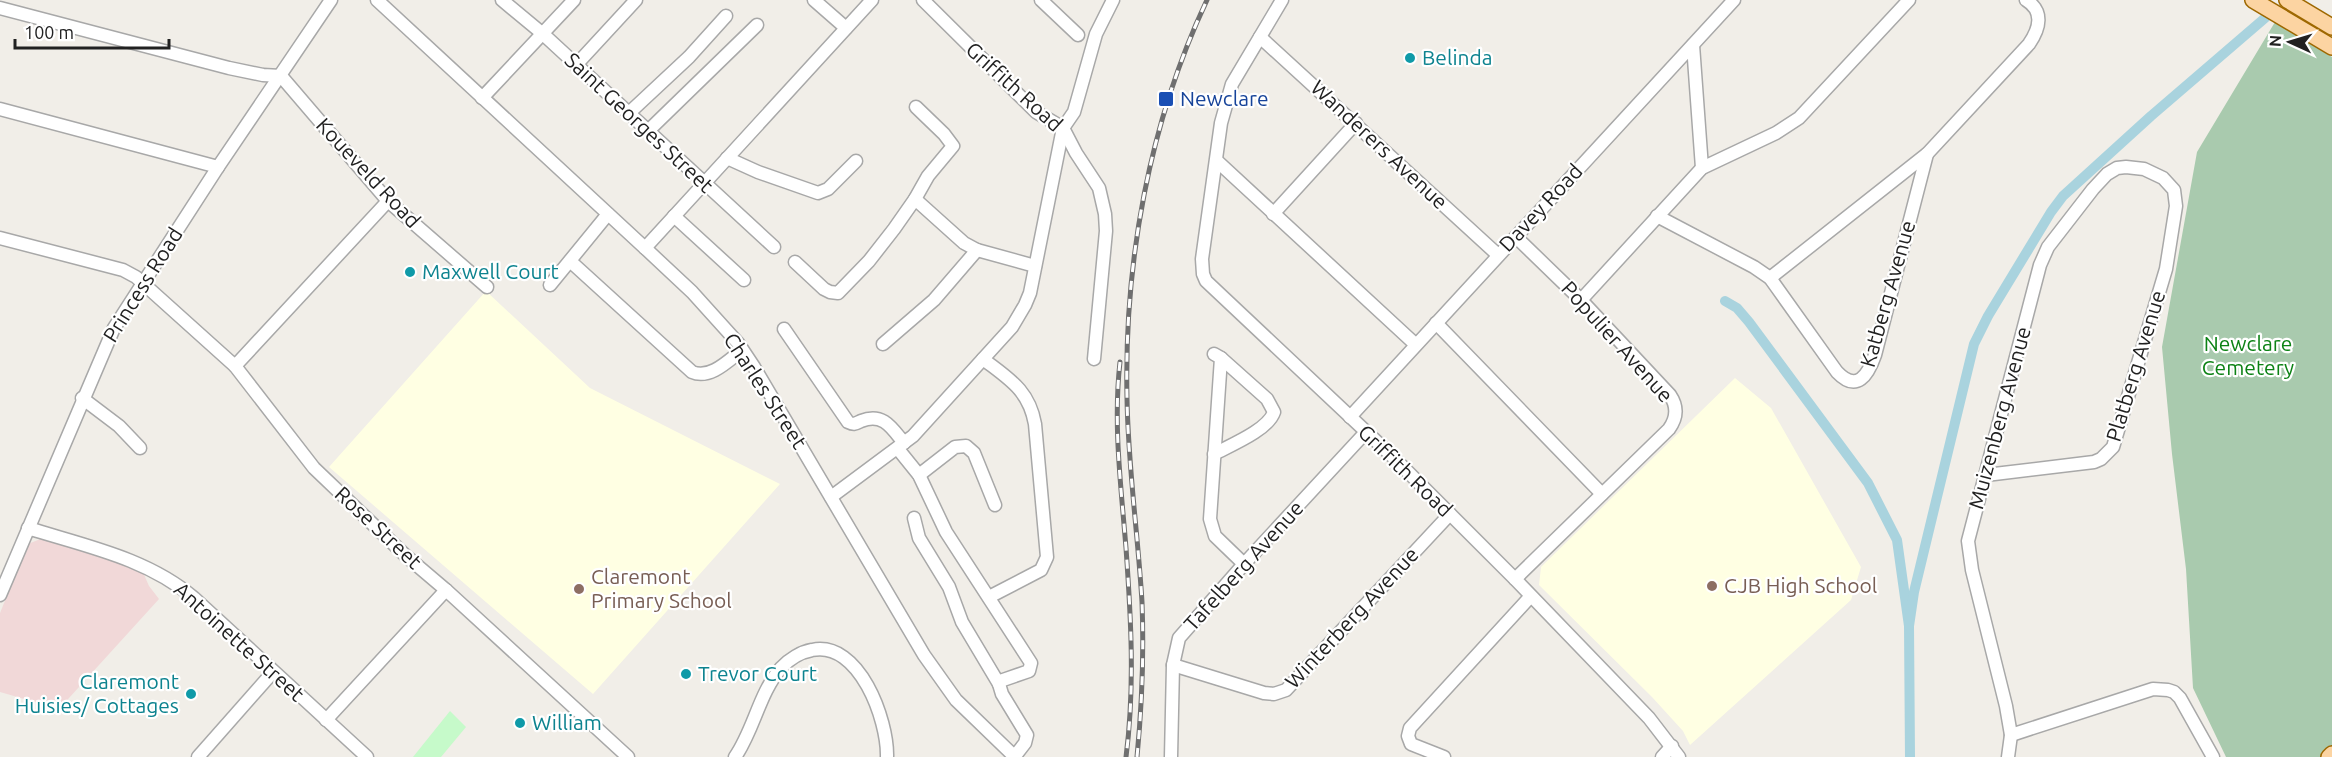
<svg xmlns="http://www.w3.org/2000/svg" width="2332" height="757" font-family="Ubuntu,sans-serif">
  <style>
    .commercial { fill: #f1d8d8 }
    .education { fill: #ffffe3 }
    .cemetery { fill: #a9caae }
    .park { fill: #c6faca }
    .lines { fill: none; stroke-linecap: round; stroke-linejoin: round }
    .canal { stroke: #a9d3de; stroke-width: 10 }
    .minor-casing { stroke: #a8a8a8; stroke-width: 15 }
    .major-casing { stroke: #9e6800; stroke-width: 18 }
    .minor { stroke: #fff; stroke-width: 12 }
    .major { stroke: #fcd4a2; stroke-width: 15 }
    .rail-casing { stroke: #6f6f6f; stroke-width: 5 }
    .rail { stroke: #fff; stroke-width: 3; stroke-dasharray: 9; stroke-linecap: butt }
    .culture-dot { fill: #0f9aa8; stroke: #fff; stroke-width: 2 }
    .transit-dot { fill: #1a4fb4; stroke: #fff; stroke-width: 2 }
    .education-dot { fill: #8d6e63; stroke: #fff; stroke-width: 2 }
    .labels { text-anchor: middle; stroke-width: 4.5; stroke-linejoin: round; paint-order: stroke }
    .culture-label { font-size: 21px; fill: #0d838f; stroke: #fff; text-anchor: start }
    .street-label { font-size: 21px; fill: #212121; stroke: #fff }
    .transit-label { font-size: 21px; fill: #164399; stroke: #fff; text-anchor: start }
    .park-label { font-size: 21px; fill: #0c8215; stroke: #fff }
    .education-label { font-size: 21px; fill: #785e54; stroke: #fff; text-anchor: start }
  </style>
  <rect width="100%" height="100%" fill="#f1eee8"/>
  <!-- commercial -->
  <path class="commercial" d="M43 538 142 570 149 586 159 599 59 709 0 692V613L28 544Z"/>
  <!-- education -->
  <g class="education">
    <path d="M486 291 590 388 780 484 593 694 329 467Z"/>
    <path d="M1735 378 1771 408 1861 567 1851 600 1690 745 1683 731 1652 697 1539 585 1541 567Z"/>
  </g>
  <!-- cemetery -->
  <path class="cemetery" d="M2275 22 2332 57V757H2226L2193 688 2186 569 2172 454 2162 347 2197 152Z"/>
  <!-- park -->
  <path class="park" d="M450 711 466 727 441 757H413Z"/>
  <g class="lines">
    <!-- canal -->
    <g class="canal">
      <path d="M1725 301 1737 308 1749 322 1868 483 1897 540 1909 626 1910 757"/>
      <path d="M1909 626 1914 592 1974 344 1988 316 2051 212 2063 196 2151 116 2265 18"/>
    </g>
    <defs>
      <g id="minor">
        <path d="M377 0 645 248 692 292 738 343 754 367 924 655 956 700 1015 757"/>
        <path d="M502 0 543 34 774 247"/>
        <path d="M814 0 846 28"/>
        <path d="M923 0 1036 112 1063 128 1076 153 1099 188 1105 214 1106 231 1094 359"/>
        <path d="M1041 0 1078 35"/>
        <path d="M1282 0 1232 84 1221 123 1202 259 1203 274 1206 281 1393 457 1515 579 1649 718 1679 757"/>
        <path d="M0 8 229 68 263 75 281 76 388 201 487 287"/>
        <path d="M1260 37 1498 255"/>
        <path d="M1693 45 1702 168"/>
        <path d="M576 65 636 0"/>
        <path d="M482 98 574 0"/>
        <path d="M0 109 218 167"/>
        <path d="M629 113 689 57 726 16"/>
        <path d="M648 131 757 25"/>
        <path d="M727 158 758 172 818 193 828 189 856 161"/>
        <path d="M1217 161 1415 344"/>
        <path d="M915 199 964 243 977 250 1035 266"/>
        <path d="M1273 214 1356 123"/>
        <path d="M674 216 744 280"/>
        <path d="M1657 216 1754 267 1770 278 1837 372C1857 393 1868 375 1875 355L1927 154"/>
        <path d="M0 238 123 270 136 277 235 366 314 468 406 556 446 590 628 757"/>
        <path d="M645 248 872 0"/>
        <path d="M570 261 692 372C710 380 729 360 742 350"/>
        <path d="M795 262 824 289 830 292 838 293 869 261 894 229 915 199 928 176 953 146 944 134 916 107"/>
        <path d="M1770 278 1927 154 2029 44C2040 28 2044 11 2026 0"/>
        <path d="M550 285 608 214"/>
        <path d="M1581 300 1702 168 1776 133 1799 118 1909 0"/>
        <path d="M1436 323 1602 494"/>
        <path d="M784 329 848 422C854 425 855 424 861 421 883 412 892 428 904 443"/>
        <path d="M883 344 934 300 977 250"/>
        <path d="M1214 354 1221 358 1210 519 1215 536 1244 564"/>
        <path d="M983 359C1009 379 1029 390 1035 424L1047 557 1041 570 989 597"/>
        <path d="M235 366 388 201"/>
        <path d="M82 398 119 426 140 448"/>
        <path d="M1350 417 1734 0"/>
        <path d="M898 449 919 475 946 532 1031 663 1029 671 1003 680 999 684 1002 694 1027 735 1025 743 1015 756"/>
        <path d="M1214 454C1231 445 1268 430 1274 412L1267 399 1221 358"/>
        <path d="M919 475 955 447 966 446 974 453 995 505"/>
        <path d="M1986 475 2094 462 2101 459 2113 447 2166 269 2176 206 2174 190 2163 178 2144 169 2126 167 2117 168 2107 174 2093 189 2048 247 2040 265 1968 541 1972 570 2006 706 2011 735 2008 757"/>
        <path d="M831 497 913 436 1012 327 1025 305 1030 293 1063 128 1074 112 1096 34 1113 0"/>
        <path d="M914 518 919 538 949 587 962 622 999 684"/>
        <path d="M28 528C85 546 147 558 194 598L367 757"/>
        <path d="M1515 579 1669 429C1677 418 1678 407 1670 395L1581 300 1516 237"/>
        <path d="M0 595 114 328 218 167 331 0"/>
        <path d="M1173 665 1264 693 1274 694 1286 690 1450 514"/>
        <path d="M326 720 446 590"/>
        <path d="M2011 735 2153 689 2168 690 2174 692 2180 698 2213 757"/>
        <path d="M198 757 273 672"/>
        <path d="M735 757C754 730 759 693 781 668 789 659 801 652 812 650 859 640 888 720 887 757"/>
        <path d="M1171 757 1173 665 1179 638 1244 564 1366 432"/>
        <path d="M1444 757 1411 744 1408 736 1410 728 1530 597"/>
        <path d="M1662 757 1672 746"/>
      </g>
      <g id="major">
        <path d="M2253 0 2332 47"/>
        <path d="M2287 0 2332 27"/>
        <path d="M2329 757 2332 754"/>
      </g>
    </defs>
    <!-- minor casing -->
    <use href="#minor" class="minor-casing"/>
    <!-- major casing -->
    <use href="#major" class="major-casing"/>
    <!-- minor -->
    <use href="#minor" class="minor"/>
    <!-- major -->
    <use href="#major" class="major"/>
    <defs>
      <g id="rail">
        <path d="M1120 362C1113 424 1121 486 1126 548 1131 618 1135 687 1126 757"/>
        <path d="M1137 757C1142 705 1144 654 1142 602 1138 534 1128 467 1127 398 1124 263 1149 123 1207 0"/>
      </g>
    </defs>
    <!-- rail casing -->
    <use href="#rail" class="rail-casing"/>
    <!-- rail -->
    <use href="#rail" class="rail"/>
  </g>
  <!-- markers -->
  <g class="culture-dot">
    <circle cx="1410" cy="58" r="6"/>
    <circle cx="410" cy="272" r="6"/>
    <circle cx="686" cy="674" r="6"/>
    <circle cx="191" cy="694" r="6"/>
    <circle cx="520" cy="723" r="6"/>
  </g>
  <rect class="transit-dot" x="1158" y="91" width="16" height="16" rx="3"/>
  <g class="education-dot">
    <circle cx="1712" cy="586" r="6"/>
    <circle cx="579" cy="589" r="6"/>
  </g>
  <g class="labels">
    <!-- culture labels -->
    <g class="culture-label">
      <text x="1422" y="65">Belinda</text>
      <text x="422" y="279">Maxwell Court</text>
      <text x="698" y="681">Trevor Court</text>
      <text x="179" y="689" text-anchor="end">Claremont<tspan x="179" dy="24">Huisies/ Cottages</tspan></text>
      <text x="532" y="730">William</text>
    </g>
    <!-- street labels -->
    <g class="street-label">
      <text transform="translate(1014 87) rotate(42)" y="7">Griffith Road</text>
      <text transform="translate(639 123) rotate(43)" y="7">Saint Georges Street</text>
      <text transform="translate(1379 145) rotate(43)" y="7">Wanderers Avenue</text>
      <text transform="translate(368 173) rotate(47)" y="7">Koueveld Road</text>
      <text transform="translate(1541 208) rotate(-47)" y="7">Davey Road</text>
      <text transform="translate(143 285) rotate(-58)" y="7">Princess Road</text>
      <text transform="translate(1888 294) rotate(-74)" y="7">Katberg Avenue</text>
      <text transform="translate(1617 342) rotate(48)" y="7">Populier Avenue</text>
      <text transform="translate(2136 366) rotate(-73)" y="7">Platberg Avenue</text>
      <text transform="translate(765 391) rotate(57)" y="7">Charles Street</text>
      <text transform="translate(2000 418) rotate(-75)" y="7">Muizenberg Avenue</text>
      <text transform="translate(1405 471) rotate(44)" y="7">Griffith Road</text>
      <text transform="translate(378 528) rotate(43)" y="7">Rose Street</text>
      <text transform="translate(1244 566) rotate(-48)" y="7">Tafelberg Avenue</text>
      <text transform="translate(1352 618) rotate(-47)" y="7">Winterberg Avenue</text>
      <text transform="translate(239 642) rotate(42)" y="7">Antoinette Street</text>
    </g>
    <!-- transit labels -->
    <g class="transit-label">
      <text x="1180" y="106">Newclare</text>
    </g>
    <!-- park labels -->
    <g class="park-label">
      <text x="2248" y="351">Newclare<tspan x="2248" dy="24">Cemetery</tspan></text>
    </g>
    <!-- education labels -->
    <g class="education-label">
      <text x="591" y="584">Claremont<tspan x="591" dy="24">Primary School</tspan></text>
      <text x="1724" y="593">CJB High School</text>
    </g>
  </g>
  <!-- north arrow -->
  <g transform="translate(2290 42) rotate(274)" stroke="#ffffff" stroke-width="4.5" paint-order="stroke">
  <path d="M0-4.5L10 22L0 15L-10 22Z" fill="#212121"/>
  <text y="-9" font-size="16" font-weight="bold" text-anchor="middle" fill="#212121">N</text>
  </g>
  <!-- scale -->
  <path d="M15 39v9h154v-9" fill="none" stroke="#212121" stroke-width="3"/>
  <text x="24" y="39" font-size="18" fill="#212121" stroke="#ffffff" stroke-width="4.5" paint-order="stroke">100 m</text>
</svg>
